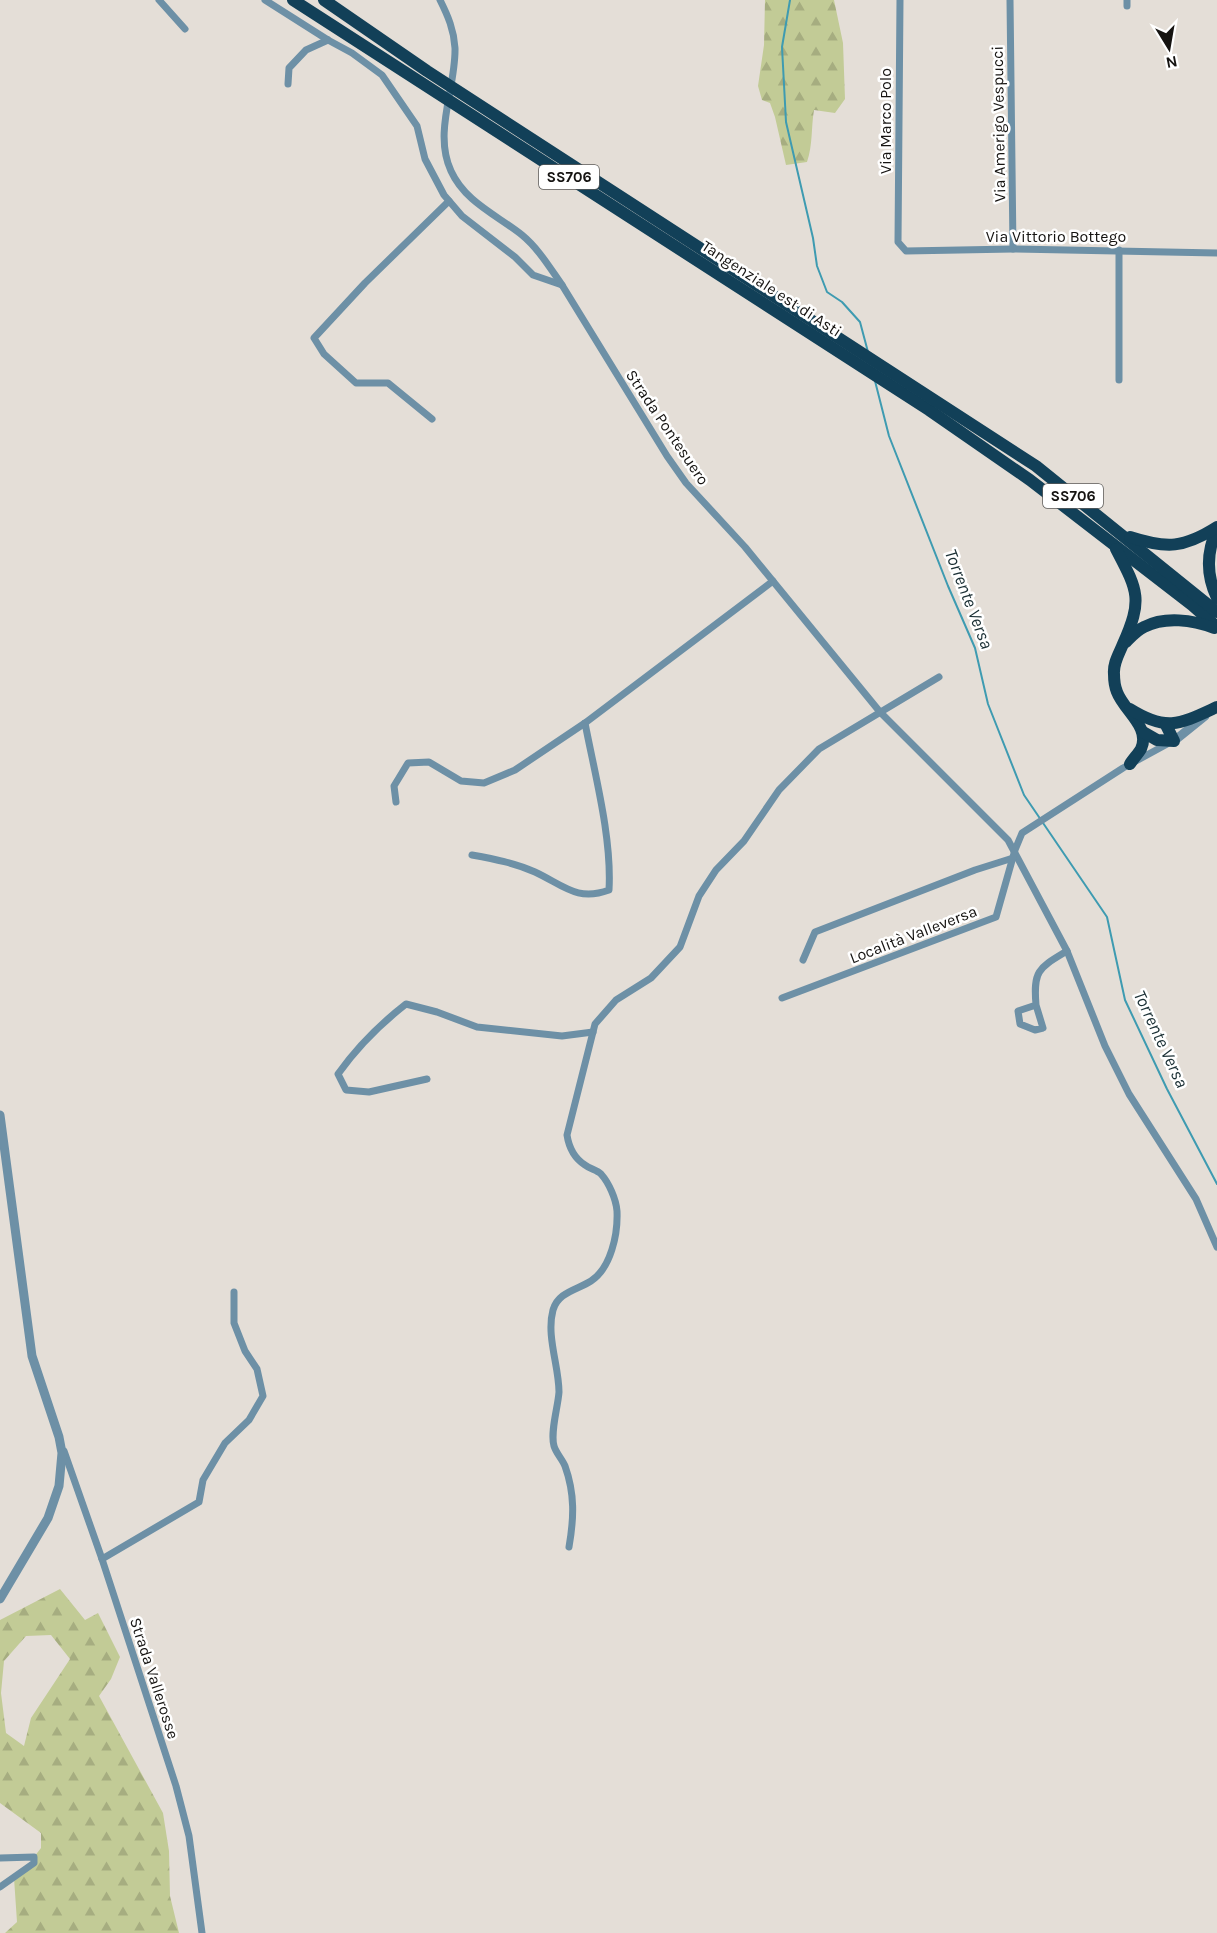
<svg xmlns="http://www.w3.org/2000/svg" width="1217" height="1933" font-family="Karla,sans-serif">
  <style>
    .forest { fill: url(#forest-firs); fill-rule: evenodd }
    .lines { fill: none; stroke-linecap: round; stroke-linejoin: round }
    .stream { stroke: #3e9bb1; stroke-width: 2 }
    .minor { stroke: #6d90a6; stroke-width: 7 }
    .tertiary { stroke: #6d90a6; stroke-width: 9 }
    .trunk { stroke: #124058; stroke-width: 12 }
    .labels { text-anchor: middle; stroke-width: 5; stroke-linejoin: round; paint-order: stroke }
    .shield { fill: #fff; stroke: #5b5a58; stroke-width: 1.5 }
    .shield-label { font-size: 15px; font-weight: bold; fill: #151311 }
    .street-label { font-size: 16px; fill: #151311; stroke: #fff }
    .water-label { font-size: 18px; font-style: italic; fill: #1a2f34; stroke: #fff }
  </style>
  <defs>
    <pattern id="forest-firs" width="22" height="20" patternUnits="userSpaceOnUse" patternTransform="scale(1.5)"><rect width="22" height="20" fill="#c2cb96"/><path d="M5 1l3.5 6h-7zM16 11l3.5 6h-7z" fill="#a6ad80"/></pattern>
  </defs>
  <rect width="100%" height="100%" fill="#e4ded7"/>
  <!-- forest -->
  <g class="forest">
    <path d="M765 0H834L843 43 845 99 835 113 814 110C811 127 813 145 807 162L786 165 775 117 770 103 762 100 758 86 764 45Z"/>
    <path d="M60 1589 85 1620 98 1613 120 1657 111 1679 99 1696 163 1813 169 1851 170 1896 179 1933H5L17 1922 14 1878 34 1863V1857L41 1848V1833L0 1803V1620ZM51 1635 70 1659 31 1718 24 1746 6 1733 1 1693 4 1661 26 1636Z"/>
  </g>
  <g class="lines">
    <!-- stream -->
    <g class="stream">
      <path d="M790 0 782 47 786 122 813 238 817 266 827 292 842 302 860 322 868 352"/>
      <path d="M875 381 889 436 948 586 975 648 988 704 1024 795 1107 917 1125 1000 1167 1089 1217 1184"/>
    </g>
    <!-- minor -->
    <g class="minor">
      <path d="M159 0 185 29"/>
      <path d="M265 0 328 40 352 53 382 75 417 126 425 159 444 195 462 216 515 257 533 275 562 285"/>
      <path d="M440 0C448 16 454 30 455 48 456 88 433 132 451 171 465 202 497 215 522 235 538 248 550 268 562 285L667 456 686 483 745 547 880 712 1008 840 1067 951 1105 1046 1129 1094 1196 1199 1217 1247"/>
      <path d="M900 0 898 242 906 251 1013 249 1217 253"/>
      <path d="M1010 0 1013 249"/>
      <path d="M1127 0V6"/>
      <path d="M288 84 289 68 306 50 328 40"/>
      <path d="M1119 380V250"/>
      <path d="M432 419 388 383H356L324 354 314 338 365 283 449 201"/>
      <path d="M396 802 394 786 408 763 429 762 461 781 484 783 515 770 585 723 773 581"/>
      <path d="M472 855C494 859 515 863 535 872 563 885 577 902 609 890 612 838 595 775 585 723"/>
      <path d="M803 960 815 932 975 870 1013 858"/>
      <path d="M782 998 996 917 1015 850 1022 833 1123 768 1169 743"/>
      <path d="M1036 1005 1043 1028 1035 1030 1020 1024 1018 1011 1036 1005C1033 970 1039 968 1067 951"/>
      <path d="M427 1079 369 1092 346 1090 338 1074C358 1046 379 1025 406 1004L437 1012 477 1027 562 1036 593 1032"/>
      <path d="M64 1451 102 1559 176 1786 189 1836 202 1933"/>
      <path d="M569 1547C574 1518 575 1494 565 1466 562 1459 556 1453 554 1446 550 1432 558 1407 559 1392 559 1366 546 1336 553 1310 558 1292 577 1290 591 1281 611 1268 618 1234 617 1211 616 1199 609 1183 601 1174 597 1170 590 1169 585 1165 574 1158 569 1148 567 1135L595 1024 616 1000 651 978 680 947 699 896 716 870 744 841 779 790 819 749 939 677"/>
      <path d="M102 1559 199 1502 203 1480 225 1443 249 1420 263 1396 257 1369 245 1351 234 1323V1292"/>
      <path d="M0 1858 34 1857V1863L0 1887"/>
    </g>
    <!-- tertiary -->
    <g class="tertiary">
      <path d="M1174 741 1205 716"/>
      <path d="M0 1115 32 1356 59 1437 62 1453 59 1486 48 1518 0 1599"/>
    </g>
    <!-- trunk -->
    <g class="trunk">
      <path d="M293 0 929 410 1030 480 1192 605 1217 627"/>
      <path d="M324 0 427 71 1036 466 1217 612"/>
      <path d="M1217 529C1206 553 1206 575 1217 598"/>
      <path d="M1130 537C1167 549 1184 548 1217 527"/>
      <path d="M1116 549C1138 591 1143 599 1123 644 1119 654 1113 663 1114 674 1114 680 1115 687 1117 692 1124 711 1151 727 1141 749 1138 754 1133 759 1130 764"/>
      <path d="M1126 642C1131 637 1137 630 1144 627 1165 616 1193 620 1214 628"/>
      <path d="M1130 709C1167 732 1180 724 1217 707"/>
      <path d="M1143 732 1157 740 1174 741 1166 725"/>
    </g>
  </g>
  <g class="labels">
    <!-- shield labels -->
    <g class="shield">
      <rect x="539" y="165" width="60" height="24" rx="4.5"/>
      <rect x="1043" y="484" width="60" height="24" rx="4.5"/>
    </g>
    <g class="shield-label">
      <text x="569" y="182">SS706</text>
      <text x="1073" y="501">SS706</text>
    </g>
    <!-- street labels -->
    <g class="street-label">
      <text transform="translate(885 121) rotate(-90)" y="6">Via Marco Polo</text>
      <text transform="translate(998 124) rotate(-91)" y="6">Via Amerigo Vespucci</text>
      <text x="1056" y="242">Via Vittorio Bottego</text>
      <text transform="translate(772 288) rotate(33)" y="6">Tangenziale est di Asti</text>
      <text transform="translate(668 427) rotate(56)" y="6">Strada Pontesuero</text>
      <text transform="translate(913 934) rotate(-21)" y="6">Località Valleversa</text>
      <text transform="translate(155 1678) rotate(72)" y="6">Strada Vallerosse</text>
    </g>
    <!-- water labels -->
    <g class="water-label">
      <text transform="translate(969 599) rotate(69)" y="6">Torrente Versa</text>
      <text transform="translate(1161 1039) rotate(65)" y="6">Torrente Versa</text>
    </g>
  </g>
  <!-- north arrow -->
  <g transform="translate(1169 48) rotate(169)" stroke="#ffffff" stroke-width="4.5" paint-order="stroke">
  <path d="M0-4.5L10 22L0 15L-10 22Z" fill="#151311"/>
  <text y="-9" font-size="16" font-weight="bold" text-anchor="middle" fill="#151311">N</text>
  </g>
</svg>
